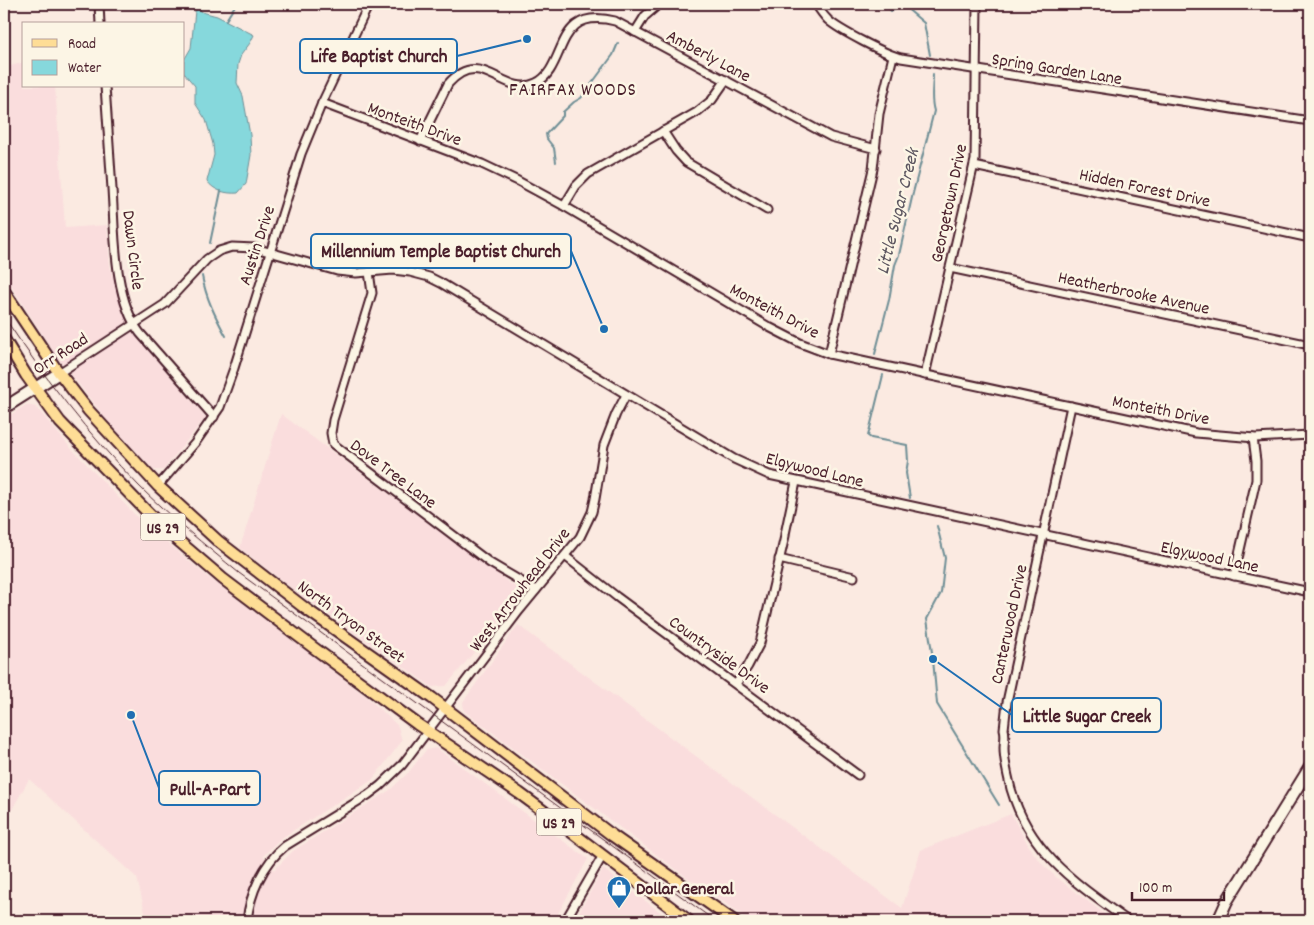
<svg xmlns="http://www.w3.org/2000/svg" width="1314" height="925" font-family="Dekko,sans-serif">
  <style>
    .built { fill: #fadddd }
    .water { fill: #86d8dc; stroke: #6e8e95 }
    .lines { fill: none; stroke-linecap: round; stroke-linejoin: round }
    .stream { stroke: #6e8e95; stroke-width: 2 }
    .street-casing { stroke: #4a1f2b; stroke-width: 11 }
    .secondary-casing { stroke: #4a1f2b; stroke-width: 14 }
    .primary-casing { stroke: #4a1f2b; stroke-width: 14 }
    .street { stroke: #fcf5e5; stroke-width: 7 }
    .secondary { stroke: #fcf5e5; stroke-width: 10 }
    .primary { stroke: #fedd96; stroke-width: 10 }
    .tram { stroke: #4a1f2b; stroke-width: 1 }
    .labels { text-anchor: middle; stroke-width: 5; stroke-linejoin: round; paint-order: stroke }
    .shield { fill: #fcf5e5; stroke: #7f5f63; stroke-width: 1 }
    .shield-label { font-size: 16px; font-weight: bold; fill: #4a1f2b }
    .street-label { font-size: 18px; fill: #4a1f2b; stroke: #fcf5e5 }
    .poi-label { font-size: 18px; font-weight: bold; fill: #4a1f2b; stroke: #fcf5e5; text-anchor: start }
    .neighbourhood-label { font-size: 19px; letter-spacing: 1px; fill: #4a1f2b; stroke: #fcf5e5 }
    .water-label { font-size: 19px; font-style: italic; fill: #5c5660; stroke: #fcf5e5 }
    .leader { fill: none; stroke: #1f6fb2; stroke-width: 2 }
    .callout-dot { fill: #1f6fb2; stroke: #fcf5e5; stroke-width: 2 }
    .callout { fill: #fcf5e5; stroke: #1f6fb2; stroke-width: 2 }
    .callout-label { font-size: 19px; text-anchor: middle; font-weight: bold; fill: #4a1f2b }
  </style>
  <rect width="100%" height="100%" fill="#fbeae1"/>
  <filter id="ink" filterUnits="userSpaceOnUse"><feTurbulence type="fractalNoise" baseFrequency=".02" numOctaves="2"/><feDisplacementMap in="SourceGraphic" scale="10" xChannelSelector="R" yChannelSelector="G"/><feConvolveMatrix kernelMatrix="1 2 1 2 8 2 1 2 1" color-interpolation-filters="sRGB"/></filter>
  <g filter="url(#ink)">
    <!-- built -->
    <g class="built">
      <path d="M24 62V86H55L65 228 107 225 110 266 122 310 136 337 206 417 163 470H154L106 419 55 354 4 275V68Z"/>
      <path d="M26 405 36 407 69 446 138 518 208 577 367 697 398 726 402 741 372 780 280 839 263 856 274 870 293 851 390 790 409 772 426 750 436 748 588 859 554 921H147L137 878 29 779 4 824V419Z"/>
      <path d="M281 414 523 593 446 686 432 687 297 592 240 548Z"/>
      <path d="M518 625 902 908 921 850 1011 814 1031 850 1044 866 1057 878 1114 921H752L685 876 464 711 463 702Z"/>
      <path d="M603 869 672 921H574Z"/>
    </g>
    <!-- water -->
    <path class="water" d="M199 8 202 12 217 16 254 35 250 43 241 55 238 64 237 83 243 96 250 135 251 155 246 184 238 193C226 194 214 191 207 181L214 155 213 144 206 120 195 103V86L184 73V60L191 48 195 11Z"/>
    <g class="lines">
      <!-- stream -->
      <g class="stream">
        <path d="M886 4 891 11 899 6 905 7 924 23 930 55"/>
        <path d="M226 20 236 4"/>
        <path d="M556 162 554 148 547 139 546 134 563 116V112L574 102 581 98 613 55 618 43"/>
        <path d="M210 243 221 191"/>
        <path d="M202 276C206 298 215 316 226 336"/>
        <path d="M875 354 889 300 895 265 899 255 913 193 934 111C930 98 933 88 933 74"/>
        <path d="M883 375 868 436 871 438 907 445 908 461 906 473 910 498"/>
        <path d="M937 526 945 558 941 593 927 619 933 659 937 704 999 805"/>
      </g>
      <defs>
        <g id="street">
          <path d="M99 4 100 24"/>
          <path d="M816 4C819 9 823 15 828 20 839 30 885 54 901 58L1310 121"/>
          <path d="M1204 4H1247"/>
          <path d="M635 32 645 16 659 4"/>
          <path d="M105 86C107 120 110 155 112 189 115 232 113 297 140 333L214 417"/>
          <path d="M322 103 482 164 518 181 564 206 769 327 800 343 829 354 1196 433 1255 438 1310 435"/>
          <path d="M663 131 676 151 686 162 767 210"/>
          <path d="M420 141 448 84C482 45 504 99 536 83 568 68 553 5 615 21L831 137 876 149"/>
          <path d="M974 166 1310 238"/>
          <path d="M564 206 576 186 588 174 697 112 712 100 726 80"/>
          <path d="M950 268 1310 345"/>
          <path d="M369 272 372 293 333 420 331 433 333 444 490 563 536 590"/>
          <path d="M829 354 873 169 879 114 893 56"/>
          <path d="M59 373 165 304 207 259 219 251 232 247 255 248 337 271 356 273 393 270 410 272 429 277 441 283 734 459 769 475 1310 592"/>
          <path d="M925 375 975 160 977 4"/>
          <path d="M1071 406 1007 702 1004 729C1006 735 1004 741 1004 748 1004 762 1008 776 1011 789 1030 854 1077 884 1128 921"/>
          <path d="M158 486 195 443 220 407 234 368 301 154 322 103 369 4"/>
          <path d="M785 534 796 482"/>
          <path d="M565 556 617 597 858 775"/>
          <path d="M779 559 854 577"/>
          <path d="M1234 576 1256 480V461L1253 438"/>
          <path d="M736 684 748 666 760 643 785 536"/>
          <path d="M247 921C250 893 263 864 285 846L368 795 380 786 402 765 519 611 580 537 592 512 595 499 604 445 616 414 626 395"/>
          <path d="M565 921 602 857"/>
        </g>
        <g id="secondary">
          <path d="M4 408 59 373"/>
          <path d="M1218 921 1227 901 1310 767"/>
        </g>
        <g id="primary">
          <path d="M4 291 54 366 88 410 158 486 218 541 306 609 432 698 613 836 734 921"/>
          <path d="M4 339 26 375 60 422 160 525 223 579 314 648 417 724 519 793 561 824 689 921"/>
        </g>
      </defs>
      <!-- street casing -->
      <use href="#street" class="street-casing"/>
      <!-- secondary casing -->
      <use href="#secondary" class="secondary-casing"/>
      <!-- primary casing -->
      <use href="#primary" class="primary-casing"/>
      <!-- street -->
      <use href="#street" class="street"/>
      <!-- secondary -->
      <use href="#secondary" class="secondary"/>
      <!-- primary -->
      <use href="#primary" class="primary"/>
      <!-- tram -->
      <path class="tram" d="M4 317C44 377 88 434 139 486 170 517 205 545 239 573L715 921"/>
    </g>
  </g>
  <!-- icons -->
  <defs>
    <symbol id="shop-pin" viewBox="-11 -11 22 30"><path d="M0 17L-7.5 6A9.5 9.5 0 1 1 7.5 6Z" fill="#1f6fb2" stroke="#fcf5e5"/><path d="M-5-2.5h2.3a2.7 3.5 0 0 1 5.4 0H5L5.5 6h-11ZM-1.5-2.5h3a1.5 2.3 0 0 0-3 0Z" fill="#fff"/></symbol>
  </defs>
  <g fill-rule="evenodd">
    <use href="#shop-pin" x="605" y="874" width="28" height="38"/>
  </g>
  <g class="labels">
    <!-- shield labels -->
    <g class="shield">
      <rect x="140.5" y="513.5" width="45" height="27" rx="4"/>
      <rect x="536.5" y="808.5" width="45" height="27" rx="4"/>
    </g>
    <g class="shield-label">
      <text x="163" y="533">US 29</text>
      <text x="559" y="828">US 29</text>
    </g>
    <!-- street labels -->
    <g class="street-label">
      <text transform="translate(709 55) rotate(28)" y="6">Amberly Lane</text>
      <text transform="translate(1057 68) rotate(9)" y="6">Spring Garden Lane</text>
      <text transform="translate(415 123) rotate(20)" y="6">Monteith Drive</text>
      <text transform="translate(1145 187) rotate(12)" y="6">Hidden Forest Drive</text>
      <text transform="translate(948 203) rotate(-78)" y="6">Georgetown Drive</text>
      <text transform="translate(256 245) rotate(-72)" y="6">Austin Drive</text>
      <text transform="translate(134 250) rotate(83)" y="6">Dawn Circle</text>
      <text transform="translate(1134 292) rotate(12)" y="6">Heatherbrooke Avenue</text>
      <text transform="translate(775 310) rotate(28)" y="6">Monteith Drive</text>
      <text transform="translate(60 353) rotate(-33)" y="6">Orr Road</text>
      <text transform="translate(1161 409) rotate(11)" y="6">Monteith Drive</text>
      <text transform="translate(815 469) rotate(14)" y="6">Elgywood Lane</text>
      <text transform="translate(394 473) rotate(37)" y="6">Dove Tree Lane</text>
      <text transform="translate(1210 556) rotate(12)" y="6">Elgywood Lane</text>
      <text transform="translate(519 589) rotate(-52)" y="6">West Arrowhead Drive</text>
      <text transform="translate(352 621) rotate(36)" y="6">North Tryon Street</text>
      <text transform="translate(1008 624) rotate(-78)" y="6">Canterwood Drive</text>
      <text transform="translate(720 654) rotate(36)" y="6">Countryside Drive</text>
    </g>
    <!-- poi labels -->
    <g class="poi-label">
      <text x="636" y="894">Dollar General</text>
    </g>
    <!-- neighbourhood labels -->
    <g class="neighbourhood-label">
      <text x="573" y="95">FAIRFAX WOODS</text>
    </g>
    <!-- water labels -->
    <g class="water-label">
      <text transform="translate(896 211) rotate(-76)" y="7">Little Sugar Creek</text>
    </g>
  </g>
  <!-- callouts -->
  <path class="leader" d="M527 39L457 56M604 329L571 251M933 659L1012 715M131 715L159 788"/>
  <g class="callout-dot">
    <circle cx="527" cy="39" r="5"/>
    <circle cx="604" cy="329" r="5"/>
    <circle cx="933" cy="659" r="5"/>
    <circle cx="131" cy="715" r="5"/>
  </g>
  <g class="callout">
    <rect x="300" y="39" width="157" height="34" rx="5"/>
    <rect x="311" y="234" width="260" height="34" rx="5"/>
    <rect x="1012" y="698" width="149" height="34" rx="5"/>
    <rect x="159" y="771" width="101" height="34" rx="5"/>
  </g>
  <g class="callout-label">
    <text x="379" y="62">Life Baptist Church</text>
    <text x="441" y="257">Millennium Temple Baptist Church</text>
    <text x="1087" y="722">Little Sugar Creek</text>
    <text x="210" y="795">Pull-A-Part</text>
  </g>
  <!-- margin -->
  <rect width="1314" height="925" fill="none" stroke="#fcf5e5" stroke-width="20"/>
  <rect x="10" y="10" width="1294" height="905" fill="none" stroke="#4a1f2b" stroke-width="2" filter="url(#ink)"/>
  <!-- legend -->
  <rect x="22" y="22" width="162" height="65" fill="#fcf5e5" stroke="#b59f9b"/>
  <rect x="32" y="39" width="25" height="8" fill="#fedd96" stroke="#b59f9b"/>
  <text x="68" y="48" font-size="15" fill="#4a1f2b">Road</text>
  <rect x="32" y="60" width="25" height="15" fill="#86d8dc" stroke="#b59f9b"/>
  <text x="68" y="72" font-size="15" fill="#4a1f2b">Water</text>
  <!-- scale -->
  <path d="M1132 892v8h92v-8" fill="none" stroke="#4a1f2b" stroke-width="2.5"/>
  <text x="1139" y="892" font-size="15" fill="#4a1f2b" stroke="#fcf5e5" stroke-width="4" paint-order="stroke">100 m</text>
</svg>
